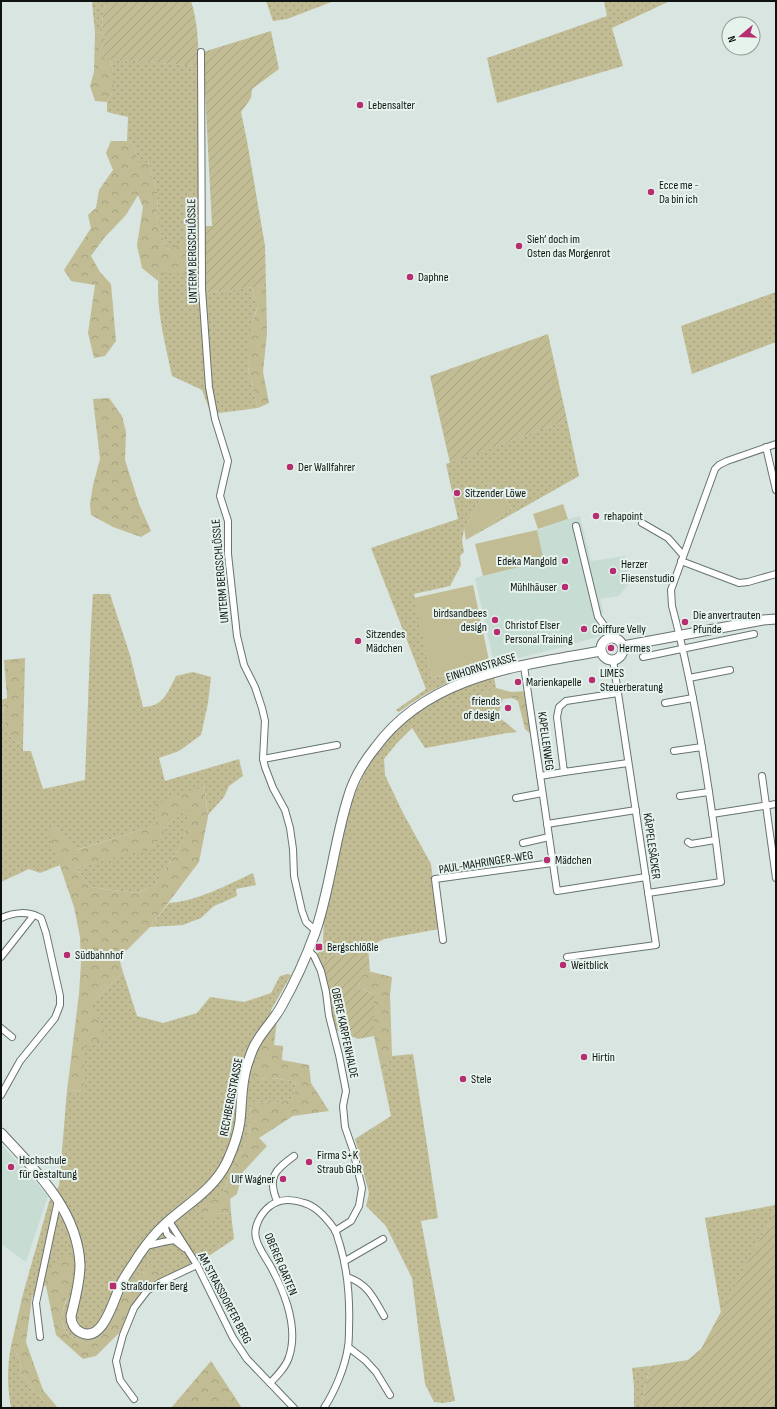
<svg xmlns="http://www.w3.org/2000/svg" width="777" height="1409" font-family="'Sofia Sans Condensed',sans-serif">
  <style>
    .built { fill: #c7ddd4 }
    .grass { fill: url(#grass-dots) }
    .forest { fill: url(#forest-crowns); fill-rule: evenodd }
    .garden { fill: url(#garden-furrows) }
    .pitch { fill: #c2bc94 }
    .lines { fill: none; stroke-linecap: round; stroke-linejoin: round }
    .minor-casing { stroke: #68746f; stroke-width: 8 }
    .secondary-casing { stroke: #68746f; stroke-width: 11 }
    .minor { stroke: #fff; stroke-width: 6 }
    .secondary { stroke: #fff; stroke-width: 9 }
    .poi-dot { fill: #b62e6f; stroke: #e6f3ed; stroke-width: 1.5 }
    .labels { text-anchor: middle; stroke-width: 4; stroke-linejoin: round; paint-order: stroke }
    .poi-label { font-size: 12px; fill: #0e1210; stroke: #e6f3ed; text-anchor: start }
    .street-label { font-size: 12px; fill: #0e1210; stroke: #e6f3ed }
  </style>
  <defs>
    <pattern id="grass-dots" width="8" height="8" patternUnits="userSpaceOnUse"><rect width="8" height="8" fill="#c2bc94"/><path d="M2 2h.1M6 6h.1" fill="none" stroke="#a6a17f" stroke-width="1.8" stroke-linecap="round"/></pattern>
    <pattern id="forest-crowns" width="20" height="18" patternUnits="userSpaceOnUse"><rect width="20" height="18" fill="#c2bc94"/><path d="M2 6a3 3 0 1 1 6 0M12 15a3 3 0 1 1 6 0" fill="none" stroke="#a6a17f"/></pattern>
    <pattern id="garden-furrows" width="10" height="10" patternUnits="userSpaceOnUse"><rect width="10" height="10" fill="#c2bc94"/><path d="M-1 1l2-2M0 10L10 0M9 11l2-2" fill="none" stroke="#a6a17f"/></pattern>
  </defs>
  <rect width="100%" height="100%" fill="#d8e5e0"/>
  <!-- built -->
  <g class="built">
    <path d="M580 516 591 561 625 556 630 582 619 596 600 599 603 612 597 620 600 636 563 647 494 664 475 578 544 561 537 530 568 519Z"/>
    <path d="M1 1144 48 1196 26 1262 1 1244Z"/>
  </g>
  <!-- grass -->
  <g class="grass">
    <path d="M94 1H107L103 12 102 33 95 32 92 3Z"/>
    <path d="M266 1H334L287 19 273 21Z"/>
    <path d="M604 1H670L612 28 623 66 497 103 487 58 607 16Z"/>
    <path d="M110 59 199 66 203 293 254 287 253 295 259 303 253 319 248 376 253 381 252 387 258 408 211 414 202 390 172 376C165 342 155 307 159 273H193L191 239 167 250 158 225 157 192 148 162 138 163 134 145 127 141 128 117 107 112V102L113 91V71Z"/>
    <path d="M776 292V342L692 374 681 326Z"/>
    <path d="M567 420 579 476 466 540 512 508 490 482 464 529 462 541 464 552 460 556 461 565 450 586 414 594 432 678 492 666V668C458 677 427 690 399 712L396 710 426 689 371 548 458 519 446 464Z"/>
    <path d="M93 594H110L130 655 143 707C163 707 168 692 176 676L193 672 211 677 208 703 201 735 179 751 159 758 165 781 239 759 243 776 229 786 224 797 208 815 204 785 157 825 76 850 56 827 49 831 60 865 40 873 29 869 1 882V700L7 698C0 707 4 730 12 738 14 741 19 743 23 745V751H31L43 789 85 780 91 624Z"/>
    <path d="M494 677 496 688 476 697 507 733 425 748 412 728 397 743 384 759 385 775 402 811 431 864 439 929 384 939 368 947 330 956 326 961H318L316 955 321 950 323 941 324 916 335 875 348 816 355 794 369 763 394 729 437 698 475 683Z"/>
    <path d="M191 806 183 842 155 885 136 893 90 887 76 868 154 846 169 823Z"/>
    <path d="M253 873 256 885 236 889 237 896 214 906 201 918 183 925 150 927 169 903C198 901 227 885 253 873Z"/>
    <path d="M123 972 137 1016 163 1023 197 1013 210 997 244 1002 271 993 280 976 288 974 291 975 271 1010 277 1020 259 1077 260 1079C272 1076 284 1080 296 1082L294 1094 292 1099 276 1103 251 1102 249 1137 232 1168 223 1193 200 1210 218 1214 231 1213 234 1239 203 1260 165 1278 138 1271 132 1284 118 1301 108 1327 101 1335 91 1343C75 1342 61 1333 62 1315 63 1310 65 1304 67 1299L45 1276 46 1285 38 1290 32 1298 23 1294 49 1202 59 1186 67 1091 84 1090V1045L91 1004Z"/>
    <path d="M413 1054 438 1218 421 1221 455 1401 443 1403 434 1402 425 1384 412 1278 386 1226 366 1206 369 1193 355 1139 391 1116 382 1073 392 1056Z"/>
    <path d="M776 1205V1209L721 1313 705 1218Z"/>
    <path d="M11 1346C19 1356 21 1360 21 1374L30 1383 34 1392 40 1396 44 1402V1408H11C7 1384 7 1369 11 1346Z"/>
    <path d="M650 1366 641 1408H634V1386L632 1368Z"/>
  </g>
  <!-- forest -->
  <g class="forest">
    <path d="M95 32 102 33 106 38 102 44 105 58 110 59 113 71V91L107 102 95 101 90 86 94 72Z"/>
    <path d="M111 141H127L134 145 138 162H148L157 192 158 225 167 250 191 238 194 274 159 273 158 281 142 268 137 245 143 207 138 195 126 215 104 238 91 256 100 272 111 284 116 341 105 356 94 358 88 333 95 285 71 281 64 270 91 228 88 215 96 208 99 190 113 170 106 153Z"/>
    <path d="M266 286 267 333 263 372 269 403 258 408 252 387 253 381 248 376C250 362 249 348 250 334 251 323 256 313 259 303L253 295 254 287Z"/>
    <path d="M109 398 122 416 126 432 125 460 139 504 151 531 141 537 113 527 91 515 90 504 93 485 100 459 93 399Z"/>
    <path d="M25 658 23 745C19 743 14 741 12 738 4 730 0 707 7 698L4 660Z"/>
    <path d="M496 688 511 692 526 691 533 736 525 729 518 701 512 698 503 699 499 712 500 718 517 732 507 733 475 697Z"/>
    <path d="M204 785 208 817 199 862 150 927 119 958 123 972 91 1004 108 1038 84 1045V1090L67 1091 79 994 81 963 80 937 74 907 48 831 56 827 77 850 156 825 154 805ZM190 807 183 842 155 885 136 893 90 887 76 868 154 847 169 823Z"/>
    <path d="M364 970 392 977 390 995 392 1056 382 1073 374 1036V994L358 988Z"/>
    <path d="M277 1020 274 1045 283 1046 282 1060 309 1065 311 1083 329 1111 293 1116 259 1138 267 1146 242 1173 237 1194 230 1199 231 1213 218 1214 207 1221 199 1210 223 1193 232 1168 249 1137 251 1102 276 1103 292 1099 294 1094 296 1082C284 1080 272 1076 260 1079L258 1077 252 1078 251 1075 261 1048Z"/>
    <path d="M68 1255 74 1256C74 1268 72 1279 69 1290 67 1298 64 1306 62 1314 60 1333 75 1342 91 1343L101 1335 108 1327 118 1301 132 1284 138 1270 145 1273 148 1266 156 1268 165 1278 150 1284 132 1305 120 1332 96 1356 83 1359 56 1335 44 1276Z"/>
    <path d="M23 1294 32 1298 26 1342 43 1390 58 1408H44V1402L40 1396 34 1392 30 1383 21 1374C21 1360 19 1356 11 1346Z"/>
    <path d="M211 1361 242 1408H171Z"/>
  </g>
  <!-- garden -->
  <g class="garden">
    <path d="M107 1H191C198 22 198 44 199 66L105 59 102 44 106 38 102 33 103 12Z"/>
    <path d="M271 31 279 69 252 89 251 98 241 112 247 141 265 246 266 286 203 293V226H212L203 52Z"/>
    <path d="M548 334 567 420 450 463 430 376Z"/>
    <path d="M368 947 370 971H364L358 988 374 994V1036L358 1039 336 1030 318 961H326L330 956Z"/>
    <path d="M776 1209V1408H641L650 1366 688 1360 701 1349Z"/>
  </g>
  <!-- pitch -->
  <g class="pitch">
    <path d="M490 482 512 508 466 540 464 529Z"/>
    <path d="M563 504 568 519 538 529 533 514Z"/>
    <path d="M537 530 544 561 483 576 475 544Z"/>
    <path d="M473 585 490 665 432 678 414 598Z"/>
  </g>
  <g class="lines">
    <defs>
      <g id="minor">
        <path d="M201 52 202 289 209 387 215 419 228 461 220 496 228 521V554L237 636 244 665 255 687 262 708 265 721 263 759 265 767 273 788 285 810 290 828 293 849 294 876 302 911 306 922 316 931"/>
        <path d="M766 447 776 490"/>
        <path d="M642 523 668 538 683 555"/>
        <path d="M576 526 598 617 606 628 609 639"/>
        <path d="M681 561 739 583 748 582 776 574"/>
        <path d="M643 657 754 634"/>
        <path d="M524 666 557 891 646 877"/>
        <path d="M689 678 730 670"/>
        <path d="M618 693 566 701 559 707 557 717 564 772 628 763"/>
        <path d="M665 703 693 698"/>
        <path d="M674 751 702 747"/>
        <path d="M263 759 337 745"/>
        <path d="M540 776 564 772"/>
        <path d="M762 776 776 878"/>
        <path d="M680 796 709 792"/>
        <path d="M516 798 542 793"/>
        <path d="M712 814 776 804"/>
        <path d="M547 824 636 810"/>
        <path d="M688 842 691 844 715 840"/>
        <path d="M523 843 549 837"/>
        <path d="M648 893 721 882C710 789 696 696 672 606L671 590 715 469 719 465 727 461 776 444"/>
        <path d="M1 918C15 912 27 911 41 918L46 933 60 996V1005L55 1018 20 1061 1 1095"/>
        <path d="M443 940 435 879 552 863"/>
        <path d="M308 950 314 956 321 971 326 992 329 1016 339 1055 346 1091 343 1106 345 1127 353 1150 362 1188 359 1206 351 1221 335 1231"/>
        <path d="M1 957 34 915"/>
        <path d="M567 957 656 945 613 660"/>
        <path d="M1 1028 12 1037"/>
        <path d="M277 1201C267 1177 275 1170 294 1156"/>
        <path d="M169 1221 197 1265 233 1338 247 1359 294 1408"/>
        <path d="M164 1224 167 1234 184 1248"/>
        <path d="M146 1246 163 1242 174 1240"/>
        <path d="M345 1261 383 1239"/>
        <path d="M347 1277C368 1284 373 1297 384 1316"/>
        <path d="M40 1337 36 1303 58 1200"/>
        <path d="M348 1347 365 1360 376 1372 390 1395"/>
        <path d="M270 1383C277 1376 286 1367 289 1357 299 1327 285 1293 271 1267 266 1258 258 1248 256 1238 253 1227 261 1213 270 1206 281 1198 292 1199 304 1203 316 1206 328 1220 335 1230 337 1234 338 1240 340 1245 348 1272 350 1300 349 1328 349 1334 349 1341 348 1347 345 1367 335 1391 324 1408"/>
        <path d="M134 1399 120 1380 116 1361 123 1335 134 1308 147 1291 161 1282 197 1265"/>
      </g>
      <g id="secondary">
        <circle cx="612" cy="649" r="11"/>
        <path d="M623 646 763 620 776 619"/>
        <path d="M1 1133C35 1170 78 1210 80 1265 80 1282 75 1300 71 1316 71 1322 74 1329 80 1332 103 1345 114 1298 121 1284 126 1274 133 1265 139 1255 146 1245 154 1234 163 1226 185 1205 213 1191 227 1162 233 1149 238 1136 240 1121 242 1103 241 1083 247 1065 250 1057 252 1049 256 1043 263 1030 274 1020 281 1007 294 984 306 958 315 933 330 890 334 843 348 798 353 780 363 763 375 748 428 675 519 666 601 651"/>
      </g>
    </defs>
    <!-- minor casing -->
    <use href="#minor" class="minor-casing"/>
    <!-- secondary casing -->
    <use href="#secondary" class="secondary-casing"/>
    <!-- minor -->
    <use href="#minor" class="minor"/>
    <!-- secondary -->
    <use href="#secondary" class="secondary"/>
  </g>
  <!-- markers -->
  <g class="poi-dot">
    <circle cx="360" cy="105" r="4"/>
    <circle cx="651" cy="192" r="4"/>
    <circle cx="519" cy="246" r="4"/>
    <circle cx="410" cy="277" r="4"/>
    <circle cx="290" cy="467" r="4"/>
    <circle cx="457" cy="493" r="4"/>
    <circle cx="596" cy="516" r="4"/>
    <circle cx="565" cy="561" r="4"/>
    <circle cx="613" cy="571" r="4"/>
    <circle cx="565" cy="587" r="4"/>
    <circle cx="495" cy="620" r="4"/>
    <circle cx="685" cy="622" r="4"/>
    <circle cx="584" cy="629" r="4"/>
    <circle cx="497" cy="632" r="4"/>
    <circle cx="358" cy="641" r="4"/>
    <circle cx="611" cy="648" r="4"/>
    <circle cx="592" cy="680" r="4"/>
    <circle cx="518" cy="682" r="4"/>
    <circle cx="508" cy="708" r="4"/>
    <circle cx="547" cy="860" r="4"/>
    <rect x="315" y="943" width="8" height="8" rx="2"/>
    <circle cx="67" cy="955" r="4"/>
    <circle cx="563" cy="965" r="4"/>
    <circle cx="584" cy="1057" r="4"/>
    <circle cx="463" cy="1079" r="4"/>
    <circle cx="309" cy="1162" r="4"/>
    <circle cx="11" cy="1167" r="4"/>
    <circle cx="283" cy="1179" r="4"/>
    <rect x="109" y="1282" width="8" height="8" rx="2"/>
  </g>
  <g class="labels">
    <!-- poi labels -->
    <g class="poi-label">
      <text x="368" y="109">Lebensalter</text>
      <text x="659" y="189">Ecce me -<tspan x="659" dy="14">Da bin ich</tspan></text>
      <text x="527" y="243">Sieh‘ doch im<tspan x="527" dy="14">Osten das Morgenrot</tspan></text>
      <text x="418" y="281">Daphne</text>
      <text x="298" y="471">Der Wallfahrer</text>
      <text x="465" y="497">Sitzender Löwe</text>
      <text x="604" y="520">rehapoint</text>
      <text x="557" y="565" text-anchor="end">Edeka Mangold</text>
      <text x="621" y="568">Herzer<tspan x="621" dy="14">Fliesenstudio</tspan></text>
      <text x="557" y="591" text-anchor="end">Mühlhäuser</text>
      <text x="487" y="617" text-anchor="end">birdsandbees<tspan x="487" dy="14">design</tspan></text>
      <text x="693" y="619">Die anvertrauten<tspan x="693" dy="14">Pfunde</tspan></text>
      <text x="505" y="629">Christof Elser<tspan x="505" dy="14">Personal Training</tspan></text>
      <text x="592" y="633">Coiffure Velly</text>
      <text x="366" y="638">Sitzendes<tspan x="366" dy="14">Mädchen</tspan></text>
      <text x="619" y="652">Hermes</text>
      <text x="600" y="677">LIMES<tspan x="600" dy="14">Steuerberatung</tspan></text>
      <text x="526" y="686">Marienkapelle</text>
      <text x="500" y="705" text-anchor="end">friends<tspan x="500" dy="14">of design</tspan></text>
      <text x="555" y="864">Mädchen</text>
      <text x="327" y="951">Bergschlößle</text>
      <text x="75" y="959">Südbahnhof</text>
      <text x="571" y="969">Weitblick</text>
      <text x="592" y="1061">Hirtin</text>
      <text x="471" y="1083">Stele</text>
      <text x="317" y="1159">Firma S+K<tspan x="317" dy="14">Straub GbR</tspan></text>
      <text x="19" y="1164">Hochschule<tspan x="19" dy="14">für Gestaltung</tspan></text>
      <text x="275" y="1183" text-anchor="end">Ulf Wagner</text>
      <text x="121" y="1290">Straßdorfer Berg</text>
    </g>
    <!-- street labels -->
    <g class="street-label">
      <text transform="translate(192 251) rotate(-91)" y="4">UNTERM BERGSCHLÖSSLE</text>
      <text transform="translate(220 571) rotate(-95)" y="4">UNTERM BERGSCHLÖSSLE</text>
      <text transform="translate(481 667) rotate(-17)" y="4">EINHORNSTRASSE</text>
      <text transform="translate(546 741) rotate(82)" y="4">KAPELLENWEG</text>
      <text transform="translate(652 846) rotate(82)" y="4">KÄPPELESÄCKER</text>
      <text transform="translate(486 862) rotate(-9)" y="4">PAUL-MAHRINGER-WEG</text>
      <text transform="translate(345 1033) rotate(78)" y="4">OBERE KARPFENHALDE</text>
      <text transform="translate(231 1097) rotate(-79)" y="4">RECHBERGSTRASSE</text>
      <text transform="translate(281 1264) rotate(67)" y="4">OBERER GARTEN</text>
      <text transform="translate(225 1298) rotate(62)" y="4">AM STRASSDORFER BERG</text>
    </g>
  </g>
  <!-- border -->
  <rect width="777" height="1409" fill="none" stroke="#0e1210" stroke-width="4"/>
  <!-- north arrow -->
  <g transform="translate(741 36) rotate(251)"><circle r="19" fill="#e6f3ed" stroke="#909995"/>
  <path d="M0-3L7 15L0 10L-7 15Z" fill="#b62e6f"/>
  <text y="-6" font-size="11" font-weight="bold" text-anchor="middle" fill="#0e1210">N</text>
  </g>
</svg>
